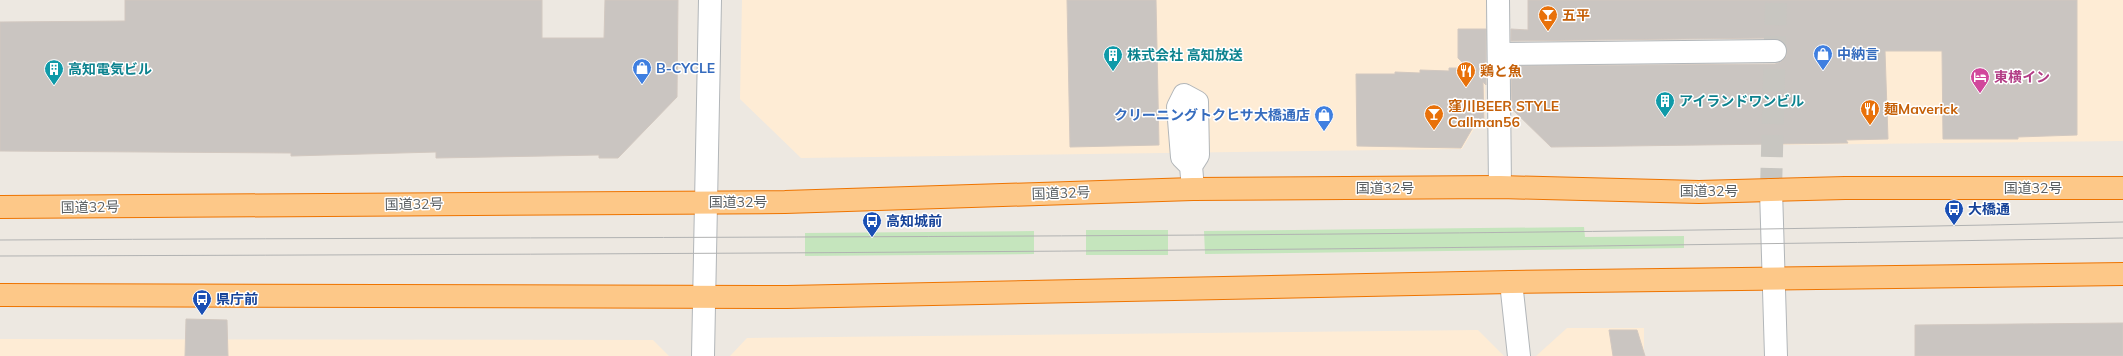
<svg xmlns="http://www.w3.org/2000/svg" width="2123" height="356" font-family="Mulish,'Noto Sans JP',sans-serif">
  <style>
    .commercial { fill: #feecd5 }
    .green { fill: #c5e5bd }
    .building { fill: #cac5c1; stroke: #d2c8c0 }
    .lines { fill: none; stroke-linecap: round; stroke-linejoin: round }
    .minor-tunnel { stroke: #c8c6c1; stroke-width: 22; stroke-dasharray: 22 11; stroke-linecap: butt }
    .minor-casing { stroke: #b2b6b9; stroke-width: 24 }
    .highway-casing { stroke: #ee7400; stroke-width: 24 }
    .minor { stroke: #fff; stroke-width: 22 }
    .highway { stroke: #fdc888; stroke-width: 22 }
    .tram { stroke: #b1b2b2; stroke-width: 1 }
    .labels { text-anchor: middle; stroke-width: 3; stroke-linejoin: round; paint-order: stroke }
    .food-label { font-size: 14px; font-weight: bold; fill: #c56008; stroke: #fff; text-anchor: start }
    .shop-label { font-size: 14px; font-weight: bold; fill: #366cbe; stroke: #fff; text-anchor: start }
    .culture-label { font-size: 14px; font-weight: bold; fill: #0d838f; stroke: #fff; text-anchor: start }
    .hotel-label { font-size: 14px; font-weight: bold; fill: #b23c85; stroke: #fff; text-anchor: start }
    .street-label { font-size: 14px; fill: #5a5f62; stroke: #fff }
    .transit-label { font-size: 14px; font-weight: bold; fill: #164399; stroke: #fff; text-anchor: start }
  </style>
  <rect width="100%" height="100%" fill="#ede8e1"/>
  <!-- commercial -->
  <g class="commercial">
    <path d="M742 0H1486L1485 124H1477L1462 149 801 158 740 99Z"/>
    <path d="M1782 0H2123V141L1781 145Z"/>
    <path d="M1567 328H1644V356H1536Z"/>
    <path d="M1478 330 1504 356H730L747 338Z"/>
    <path d="M0 339 653 340 669 356H0Z"/>
  </g>
  <!-- green -->
  <g class="green">
    <path d="M1584 227 1585 237 1684 236V248L1205 254 1204 231Z"/>
    <rect x="1086" y="230" width="82" height="25"/>
    <path d="M1034 231V254L805 256V233Z"/>
  </g>
  <!-- building -->
  <g class="building">
    <path d="M125 0H542V38H604L605 0H678L677 97 618 158H599V155L436 158V152L291 156V153L0 151V22L125 21Z"/>
    <path d="M1067 0H1156L1159 145 1070 147Z"/>
    <path d="M1528 0H2077V135L2018 137V139H1943L1942 51H1885L1888 139 1846 140 1848 143 1551 147 1512 109 1511 66 1775 64 1781 62 1786 57 1787 50 1781 40 1775 38 1511 41V29L1528 30Z"/>
    <path d="M1458 29H1486V85L1483 82 1484 122H1476L1461 148 1357 146 1356 74H1395V72L1420 73V70L1449 71V68H1468L1458 58Z"/>
    <path d="M186 319 227 320 228 356H185Z"/>
    <path d="M2123 323V356H1915V325Z"/>
    <path d="M1609 330H1637L1645 356H1613Z"/>
  </g>
  <g class="lines">
    <!-- minor-tunnel -->
    <path class="minor-tunnel" d="M1771 190 1776 0"/>
    <defs>
      <g id="minor">
        <path d="M1498 0 1500 187"/>
        <path d="M1499 54 1775 51"/>
        <path d="M1191 166 1182 157 1178 107 1184 95 1197 102 1198 155 1191 166 1193 189"/>
        <path d="M1771 190 1776 356"/>
        <path d="M1511 282 1519 356"/>
        <path d="M703 356 710 0"/>
      </g>
      <g id="highway">
        <path d="M0 207 785 202 1193 189 1500 187 1699 192 1845 188H2123"/>
        <path d="M0 295 787 297 1511 282 2123 274"/>
      </g>
    </defs>
    <!-- minor casing -->
    <use href="#minor" class="minor-casing"/>
    <!-- highway casing -->
    <use href="#highway" class="highway-casing"/>
    <!-- minor -->
    <use href="#minor" class="minor"/>
    <!-- highway -->
    <use href="#highway" class="highway"/>
    <!-- tram -->
    <g class="tram">
      <path d="M0 240C708 236 1415 239 2123 222"/>
      <path d="M0 256C708 254 1415 251 2123 238"/>
    </g>
  </g>
  <!-- icons -->
  <defs>
    <symbol id="bar-pin" viewBox="-11 -11 22 30"><path d="M0 17L-7.5 6A9.5 9.5 0 1 1 7.5 6Z" fill="#e8710a" stroke="#fff"/><path d="M-6-5H6L.8 .8V4.5H3.5V6h-7V4.5H-.8V.8Z" fill="#fff"/></symbol>
    <symbol id="shop-pin" viewBox="-11 -11 22 30"><path d="M0 17L-7.5 6A9.5 9.5 0 1 1 7.5 6Z" fill="#3f7fe0" stroke="#fff"/><path d="M-5-2.5h2.3a2.7 3.5 0 0 1 5.4 0H5L5.5 6h-11ZM-1.5-2.5h3a1.5 2.3 0 0 0-3 0Z" fill="#fff"/></symbol>
    <symbol id="building-pin" viewBox="-11 -11 22 30"><path d="M0 17L-7.5 6A9.5 9.5 0 1 1 7.5 6Z" fill="#0f9aa8" stroke="#fff"/><path d="M-4-6H4V6H1V3H-1V6H-4ZM-2.5-4.3h1.7v1.8h-1.7ZM.8-4.3h1.7v1.8H.8ZM-2.5-1h1.7V.8h-1.7ZM.8-1h1.7V.8H.8Z" fill="#fff"/></symbol>
    <symbol id="restaurant-pin" viewBox="-11 -11 22 30"><path d="M0 17L-7.5 6A9.5 9.5 0 1 1 7.5 6Z" fill="#e8710a" stroke="#fff"/><path d="M-5-6h1v4h1v-4h1v4h1v-4h1v5L-1.5 .5V6h-2V.5L-5-1ZM5-6V6H3V1.5H1.5Q1.5-4 5-6Z" fill="#fff"/></symbol>
    <symbol id="hotel-pin" viewBox="-11 -11 22 30"><path d="M0 17L-7.5 6A9.5 9.5 0 1 1 7.5 6Z" fill="#d1479c" stroke="#fff"/><path d="M-6-4.5h1.5V1H6V5H4.5V3h-9V5H-6ZM-4 0a1.8 1.8 0 1 1 3.6 0ZM.5 0V-2.5h3Q6-2.5 6 0Z" fill="#fff"/></symbol>
    <symbol id="bus-pin" viewBox="-11 -11 22 30"><path d="M0 17L-7.5 6A9.5 9.5 0 1 1 7.5 6Z" fill="#1a4fb4" stroke="#fff"/><path d="M-5-6H5V4H4V6H2V4H-2V6H-4V4H-5ZM-3.5-4V0h7V-4ZM-3.5 1.2v1.5H-2V1.2ZM2 1.2v1.5H3.5V1.2Z" fill="#fff"/></symbol>
  </defs>
  <g fill-rule="evenodd">
    <use href="#bar-pin" x="1537" y="4" width="22" height="30"/>
    <use href="#shop-pin" x="1812" y="43" width="22" height="30"/>
    <use href="#building-pin" x="1102" y="44" width="22" height="30"/>
    <use href="#shop-pin" x="631" y="57" width="22" height="30"/>
    <use href="#building-pin" x="43" y="58" width="22" height="30"/>
    <use href="#restaurant-pin" x="1455" y="60" width="22" height="30"/>
    <use href="#hotel-pin" x="1969" y="66" width="22" height="30"/>
    <use href="#building-pin" x="1654" y="90" width="22" height="30"/>
    <use href="#restaurant-pin" x="1859" y="98" width="22" height="30"/>
    <use href="#bar-pin" x="1423" y="103" width="22" height="30"/>
    <use href="#shop-pin" x="1313" y="104" width="22" height="30"/>
    <use href="#bus-pin" x="1943" y="198" width="22" height="30"/>
    <use href="#bus-pin" x="861" y="210" width="22" height="30"/>
    <use href="#bus-pin" x="191" y="288" width="22" height="30"/>
  </g>
  <g class="labels">
    <!-- food labels -->
    <g class="food-label">
      <text x="1562" y="20">五平</text>
      <text x="1480" y="76">鶏と魚</text>
      <text x="1448" y="111">窪川BEER STYLE<tspan x="1448" dy="16">Callman56</tspan></text>
      <text x="1884" y="114">麺Maverick</text>
    </g>
    <!-- shop labels -->
    <g class="shop-label">
      <text x="1837" y="59">中納言</text>
      <text x="656" y="73">B-CYCLE</text>
      <text x="1310" y="120" text-anchor="end">クリーニングトクヒサ大橋通店</text>
    </g>
    <!-- culture labels -->
    <g class="culture-label">
      <text x="1127" y="60">株式会社 高知放送</text>
      <text x="68" y="74">高知電気ビル</text>
      <text x="1679" y="106">アイランドワンビル</text>
    </g>
    <!-- hotel labels -->
    <g class="hotel-label">
      <text x="1994" y="82">東横イン</text>
    </g>
    <!-- street labels -->
    <g class="street-label">
      <text x="1385" y="193">国道32号</text>
      <text x="2033" y="193">国道32号</text>
      <text x="1709" y="196">国道32号</text>
      <text transform="translate(1061 193) rotate(-2)" y="5">国道32号</text>
      <text x="738" y="207">国道32号</text>
      <text transform="translate(414 204) rotate(-1)" y="5">国道32号</text>
      <text transform="translate(90 207) rotate(-1)" y="5">国道32号</text>
    </g>
    <!-- transit labels -->
    <g class="transit-label">
      <text x="1968" y="214">大橋通</text>
      <text x="886" y="226">高知城前</text>
      <text x="216" y="304">県庁前</text>
    </g>
  </g>
</svg>
